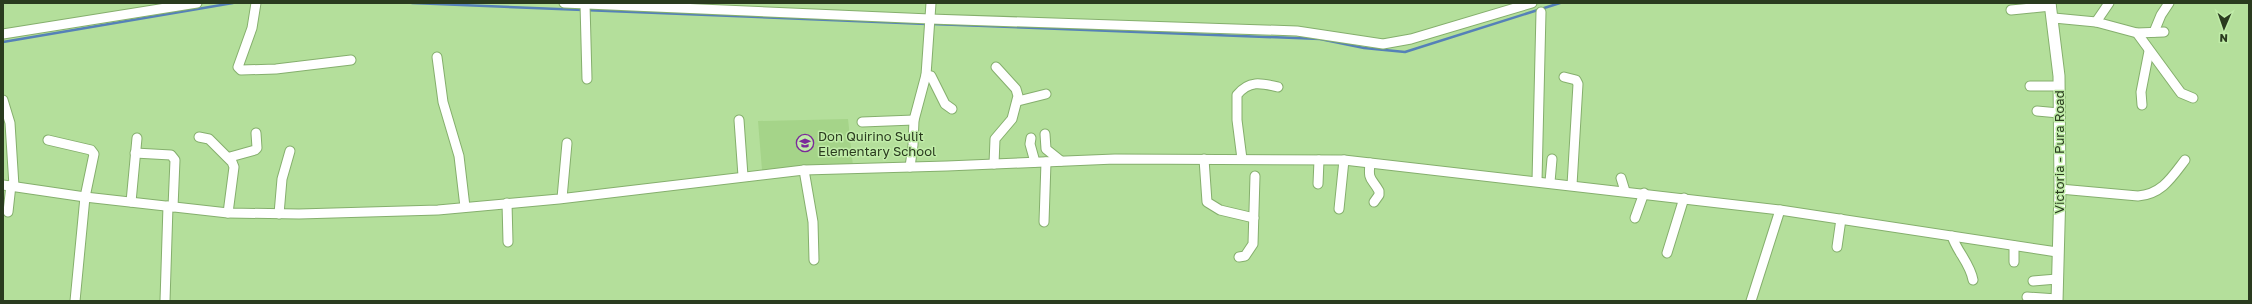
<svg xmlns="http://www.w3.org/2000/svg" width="2252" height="304" font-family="'Golos Text',sans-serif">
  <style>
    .built { fill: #a5d489 }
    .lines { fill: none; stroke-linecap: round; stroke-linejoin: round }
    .stream { stroke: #5581b8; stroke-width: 2.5 }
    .minor-casing { stroke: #85af6d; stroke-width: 11 }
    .major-casing { stroke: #85af6d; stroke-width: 13 }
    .minor { stroke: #fff; stroke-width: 9 }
    .major { stroke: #fff; stroke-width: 11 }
    .labels { text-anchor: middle; stroke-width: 3; stroke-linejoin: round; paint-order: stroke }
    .poi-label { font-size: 13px; fill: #2a3b1f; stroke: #c0eca8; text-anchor: start }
    .street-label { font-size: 13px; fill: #2a3b1f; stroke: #c0eca8 }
  </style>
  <rect width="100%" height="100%" fill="#b4df9b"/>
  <!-- built -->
  <path class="built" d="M848 119 853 166 762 170 758 121Z"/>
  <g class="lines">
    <!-- stream -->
    <g class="stream">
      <path d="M412 3 927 24"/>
      <path d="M932 24 1320 39 1364 48 1405 52 1560 3"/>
      <path d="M3 42 233 3"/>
    </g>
    <defs>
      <g id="minor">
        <path d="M256 3 252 28 238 67 241 70 276 69 351 60"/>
        <path d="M564 3 930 19 1297 31 1383 44 1411 39 1532 3"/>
        <path d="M585 4 587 79"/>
        <path d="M2011 10 2051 6"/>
        <path d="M2054 18 2096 22 2109 3"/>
        <path d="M2096 22 2137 33 2181 93 2193 98"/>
        <path d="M2154 32 2161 15 2169 3"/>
        <path d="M2137 33 2164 32"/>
        <path d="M3 34 197 3"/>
        <path d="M437 57 443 102 459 156 465 207"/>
        <path d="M926 75 931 76 945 104 952 109"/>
        <path d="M1564 77 1576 80 1578 84 1572 185"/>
        <path d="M2030 86H2059"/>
        <path d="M3 100 10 123 14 186"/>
        <path d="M1018 101 1046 94"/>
        <path d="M2142 105 2141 92 2149 51"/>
        <path d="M2037 111 2059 113"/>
        <path d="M739 120 743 176"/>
        <path d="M862 122 914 120"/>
        <path d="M1045 134 1046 149 1061 161"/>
        <path d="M199 137 209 139 232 162 234 167 228 213"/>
        <path d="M1031 138 1030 144 1035 162"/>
        <path d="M48 140 91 150 94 154 85 197 75 301"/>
        <path d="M135 153 171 155 175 160 173 207"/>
        <path d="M230 157 255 150 257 148 256 133"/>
        <path d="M1204 159 1207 202 1220 210 1254 218"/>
        <path d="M1242 159 1237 120V95C1249 80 1261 83 1278 87"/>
        <path d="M1370 163C1368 181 1371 177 1379 191V195L1374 202"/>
        <path d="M994 164 995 139 1012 119 1018 96 1016 89 996 67"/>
        <path d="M910 167 913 145 914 120 926 75 931 3"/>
        <path d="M804 170 813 222 814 260"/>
        <path d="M1621 178 1625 191"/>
        <path d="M1537 181 1541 12"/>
        <path d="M1550 182 1552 159"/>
        <path d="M1318 184 1319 160"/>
        <path d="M3 185 85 197 228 213 299 214 438 210 559 199 804 170 947 166 1115 159 1344 160 1780 210 2057 252"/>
        <path d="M2060 189 2138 196C2162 194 2172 177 2185 160"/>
        <path d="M562 198 567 143"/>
        <path d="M131 202 137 138"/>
        <path d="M507 203 508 242"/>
        <path d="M1339 209 1344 160"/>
        <path d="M8 212 11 185"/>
        <path d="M279 214 282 179 290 151"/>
        <path d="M1635 218 1644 193"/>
        <path d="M1044 222 1046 162"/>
        <path d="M1952 236C1957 252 1970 263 1973 280"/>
        <path d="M1837 247 1841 219"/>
        <path d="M1667 253 1684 198"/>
        <path d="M1239 257 1245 256 1253 244 1255 176"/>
        <path d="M2014 262V246"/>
        <path d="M2033 281 2057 279"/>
        <path d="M2027 297 2057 299"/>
        <path d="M165 301 168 206"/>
        <path d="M1751 301 1780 210"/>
      </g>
      <path id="major" d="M2050 3 2059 76 2060 189 2057 301"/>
    </defs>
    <!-- minor casing -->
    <use href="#minor" class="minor-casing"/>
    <!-- major casing -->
    <use href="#major" class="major-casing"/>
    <!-- minor -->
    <use href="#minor" class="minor"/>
    <!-- major -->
    <use href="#major" class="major"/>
  </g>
  <!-- icons -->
  <defs>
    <symbol id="school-ring" viewBox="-11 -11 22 22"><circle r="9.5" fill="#c0eca8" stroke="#7b2a9a" stroke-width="1.5"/><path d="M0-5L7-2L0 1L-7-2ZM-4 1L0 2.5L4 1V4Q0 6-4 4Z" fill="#7b2a9a"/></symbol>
  </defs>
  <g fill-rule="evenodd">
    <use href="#school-ring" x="795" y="133" width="20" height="20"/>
  </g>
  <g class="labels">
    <!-- poi labels -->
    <g class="poi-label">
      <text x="818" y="141">Don Quirino Sulit<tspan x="818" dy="15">Elementary School</tspan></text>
    </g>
    <!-- street labels -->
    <g class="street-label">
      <text transform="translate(2059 152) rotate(-90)" y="5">Victoria - Pura Road</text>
    </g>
  </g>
  <!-- border -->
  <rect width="2252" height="304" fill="none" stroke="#2a3b1f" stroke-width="8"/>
  <!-- north arrow -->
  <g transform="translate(2224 28) rotate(182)" stroke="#c0eca8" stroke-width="3" paint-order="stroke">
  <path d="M0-3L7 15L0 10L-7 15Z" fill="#2a3b1f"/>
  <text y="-6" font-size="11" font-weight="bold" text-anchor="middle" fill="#2a3b1f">N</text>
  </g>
</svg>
